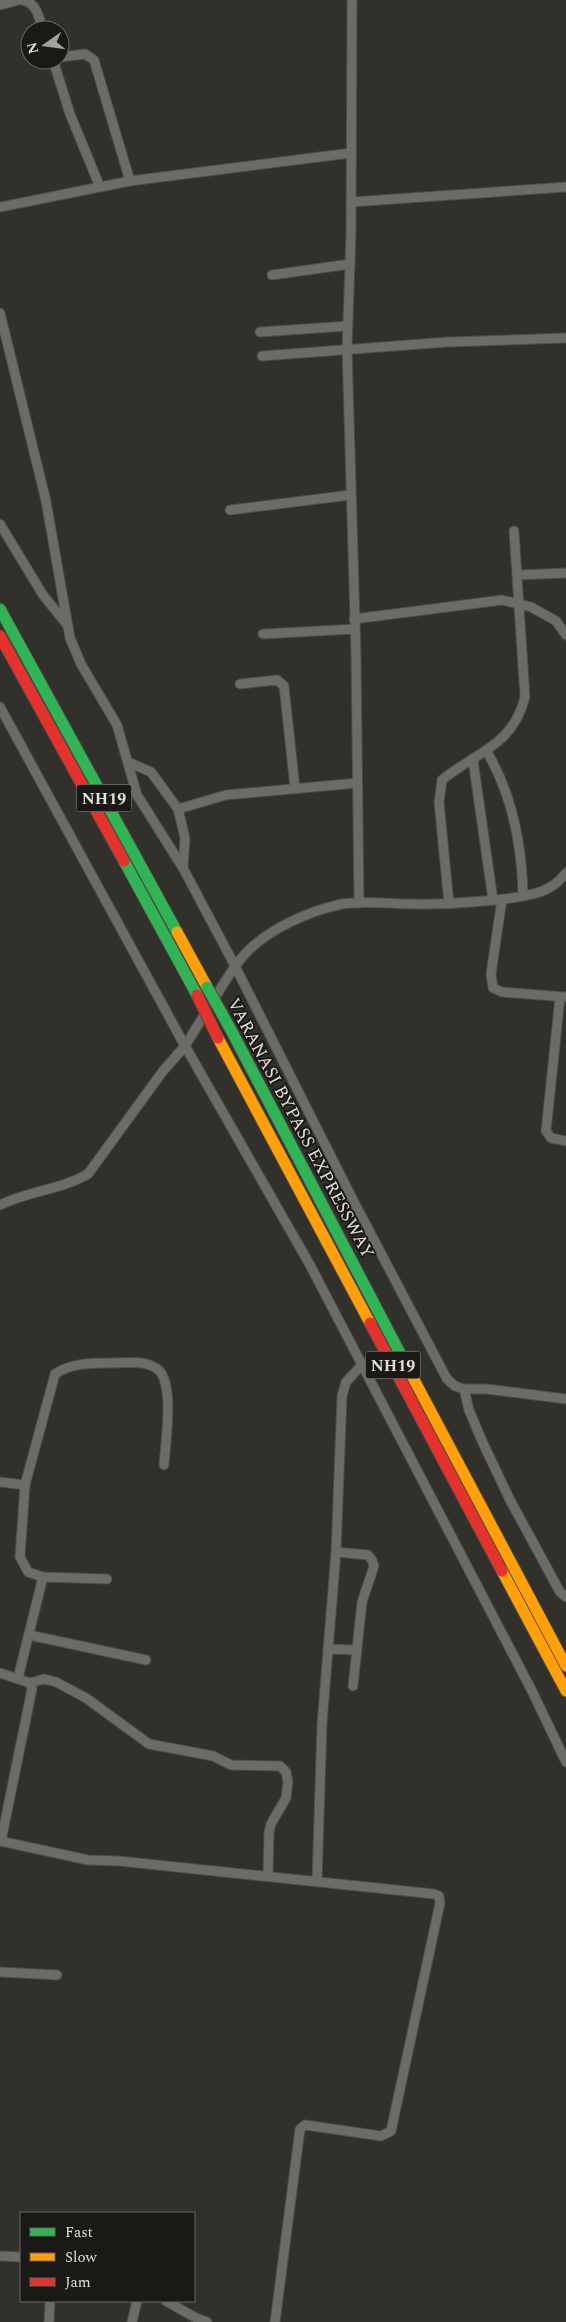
<svg xmlns="http://www.w3.org/2000/svg" width="566" height="2322" font-family="Spectral,serif">
  <style>
    .lines { fill: none; stroke-linecap: round; stroke-linejoin: round }
    .street-casing { stroke: #4e4c47; stroke-width: 11 }
    .fast-casing { stroke: #4e4c47; stroke-width: 13 }
    .slow-casing { stroke: #4e4c47; stroke-width: 13 }
    .jam-casing { stroke: #4e4c47; stroke-width: 13 }
    .street { stroke: #6d6b66; stroke-width: 9 }
    .fast { stroke: #30b455; stroke-width: 11 }
    .slow { stroke: #ff9f0a; stroke-width: 11 }
    .jam { stroke: #e5322d; stroke-width: 11 }
    .fast-bridge-casing { stroke: #4e4c47; stroke-width: 13; stroke-linecap: butt }
    .jam-bridge-casing { stroke: #4e4c47; stroke-width: 13; stroke-linecap: butt }
    .fast-bridge { stroke: #30b455; stroke-width: 11 }
    .jam-bridge { stroke: #e5322d; stroke-width: 11 }
    .labels { text-anchor: middle; stroke-width: 4; stroke-linejoin: round; paint-order: stroke }
    .shield { fill: #1b1915; stroke: #a6a49e; stroke-width: 1 }
    .shield-label { font-size: 16px; font-weight: bold; fill: #e2dfd9 }
    .street-label { font-size: 18px; fill: #e2dfd9; stroke: #1b1915 }
  </style>
  <rect width="100%" height="100%" fill="#32302a"/>
  <g class="lines">
    <defs>
      <g id="street">
        <path d="M22 0C37 2 39 18 43 30"/>
        <path d="M352 0 351 234 347 348 356 655 359 903"/>
        <path d="M0 5 19 0"/>
        <path d="M60 57 85 54 94 60 130 181"/>
        <path d="M53 60 70 114 100 187"/>
        <path d="M351 202 566 187"/>
        <path d="M0 207 130 181 351 153"/>
        <path d="M272 275 350 264"/>
        <path d="M0 313 46 501 70 638 81 664 117 725 137 795 183 868 235 966 354 1202 447 1379 455 1386 464 1389H487L566 1399"/>
        <path d="M260 332 348 326"/>
        <path d="M262 356 448 342 566 338"/>
        <path d="M230 510 350 495"/>
        <path d="M0 524 43 595 68 626"/>
        <path d="M518 575 566 573"/>
        <path d="M354 619 502 600 531 607 556 621 566 635"/>
        <path d="M263 634 355 629"/>
        <path d="M240 684 277 680 284 686 295 788"/>
        <path d="M0 707 185 1046 310 1265 532 1691 566 1762"/>
        <path d="M487 752C513 796 522 846 523 896"/>
        <path d="M473 760 493 900"/>
        <path d="M128 762 151 772 178 809 185 838 183 868"/>
        <path d="M178 809 226 795 357 783"/>
        <path d="M502 899 491 974 493 988 502 992 566 997"/>
        <path d="M449 904 439 802 442 780C476 752 513 746 525 697L514 531"/>
        <path d="M560 997 546 1131 551 1138 566 1141"/>
        <path d="M213 1001C223 985 232 968 245 954 268 929 309 911 342 904 365 900 391 904 414 904 445 905 475 902 505 899 530 895 550 894 566 873"/>
        <path d="M0 1205C28 1191 60 1190 88 1174L163 1071 185 1046 206 1012"/>
        <path d="M464 1389 469 1410 482 1441 510 1500 560 1592 566 1597"/>
        <path d="M0 1482 25 1485"/>
        <path d="M336 1552 368 1555 372 1560 374 1566 362 1602 353 1686"/>
        <path d="M107 1579 43 1577 28 1572 20 1557 25 1485 55 1374C71 1363 92 1363 111 1363 126 1363 143 1360 156 1368 176 1380 165 1445 164 1465"/>
        <path d="M29 1635 146 1660"/>
        <path d="M328 1649 357 1650"/>
        <path d="M0 1673 30 1683 32 1689 1 1841"/>
        <path d="M18 1678 43 1577"/>
        <path d="M30 1683 44 1679 56 1682 86 1698 149 1744 213 1756 231 1765 280 1766 286 1772 288 1782 286 1798 271 1824 269 1832 268 1876"/>
        <path d="M0 1841 88 1860 119 1861 434 1894 439 1896 440 1903 391 2131 381 2136 305 2125 300 2129 275 2322"/>
        <path d="M317 1881 322 1724 336 1552 342 1396 346 1382 362 1365"/>
        <path d="M0 1972 57 1975"/>
        <path d="M0 2256 21 2257"/>
        <path d="M166 2301 196 2318 207 2322"/>
        <path d="M49 2322 50 2301"/>
        <path d="M132 2322 137 2301"/>
      </g>
      <g id="fast">
        <path d="M0 609 177 932"/>
        <path d="M124 861 197 995"/>
        <path d="M231 1030 403 1359"/>
      </g>
      <g id="slow">
        <path d="M177 932 207 987"/>
        <path d="M218 1038 370 1323"/>
        <path d="M403 1359 566 1666"/>
        <path d="M502 1571 566 1691"/>
      </g>
      <g id="jam">
        <path d="M0 636 124 861"/>
        <path d="M370 1323 502 1571"/>
      </g>
    </defs>
    <!-- street casing -->
    <use href="#street" class="street-casing"/>
    <!-- fast casing -->
    <use href="#fast" class="fast-casing"/>
    <!-- slow casing -->
    <use href="#slow" class="slow-casing"/>
    <!-- jam casing -->
    <use href="#jam" class="jam-casing"/>
    <!-- street -->
    <use href="#street" class="street"/>
    <!-- fast -->
    <use href="#fast" class="fast"/>
    <!-- slow -->
    <use href="#slow" class="slow"/>
    <!-- jam -->
    <use href="#jam" class="jam"/>
    <defs>
      <path id="fast-bridge" d="M207 987 231 1030"/>
      <path id="jam-bridge" d="M197 995 218 1038"/>
    </defs>
    <!-- fast-bridge casing -->
    <use href="#fast-bridge" class="fast-bridge-casing"/>
    <!-- jam-bridge casing -->
    <use href="#jam-bridge" class="jam-bridge-casing"/>
    <!-- fast-bridge -->
    <use href="#fast-bridge" class="fast-bridge"/>
    <!-- jam-bridge -->
    <use href="#jam-bridge" class="jam-bridge"/>
  </g>
  <g class="labels">
    <!-- shield labels -->
    <g class="shield">
      <rect x="76.5" y="784.5" width="55" height="27" rx="4"/>
      <rect x="365.5" y="1351.5" width="55" height="27" rx="4"/>
    </g>
    <g class="shield-label">
      <text x="104" y="804">NH19</text>
      <text x="393" y="1371">NH19</text>
    </g>
    <!-- street labels -->
    <g class="street-label">
      <text transform="translate(301 1128) rotate(62)" y="6">VARANASI BYPASS EXPRESSWAY</text>
    </g>
  </g>
  <!-- legend -->
  <rect x="20" y="2212" width="175" height="90" fill="#1b1915" stroke="#6b6863"/>
  <rect x="30" y="2228" width="25" height="8" fill="#30b455" stroke="#6b6863"/>
  <text x="65" y="2237" font-size="15" fill="#e2dfd9">Fast</text>
  <rect x="30" y="2253" width="25" height="8" fill="#ff9f0a" stroke="#6b6863"/>
  <text x="65" y="2262" font-size="15" fill="#e2dfd9">Slow</text>
  <rect x="30" y="2278" width="25" height="8" fill="#e5322d" stroke="#6b6863"/>
  <text x="65" y="2287" font-size="15" fill="#e2dfd9">Jam</text>
  <!-- north arrow -->
  <g transform="translate(45 45) rotate(256)"><circle r="24" fill="#1b1915" stroke="#6b6863"/>
  <path d="M0-4L9 19L0 12L-9 19Z" fill="#a4a29c"/>
  <text y="-8" font-size="14" font-weight="bold" text-anchor="middle" fill="#e2dfd9">N</text>
  </g>
</svg>
